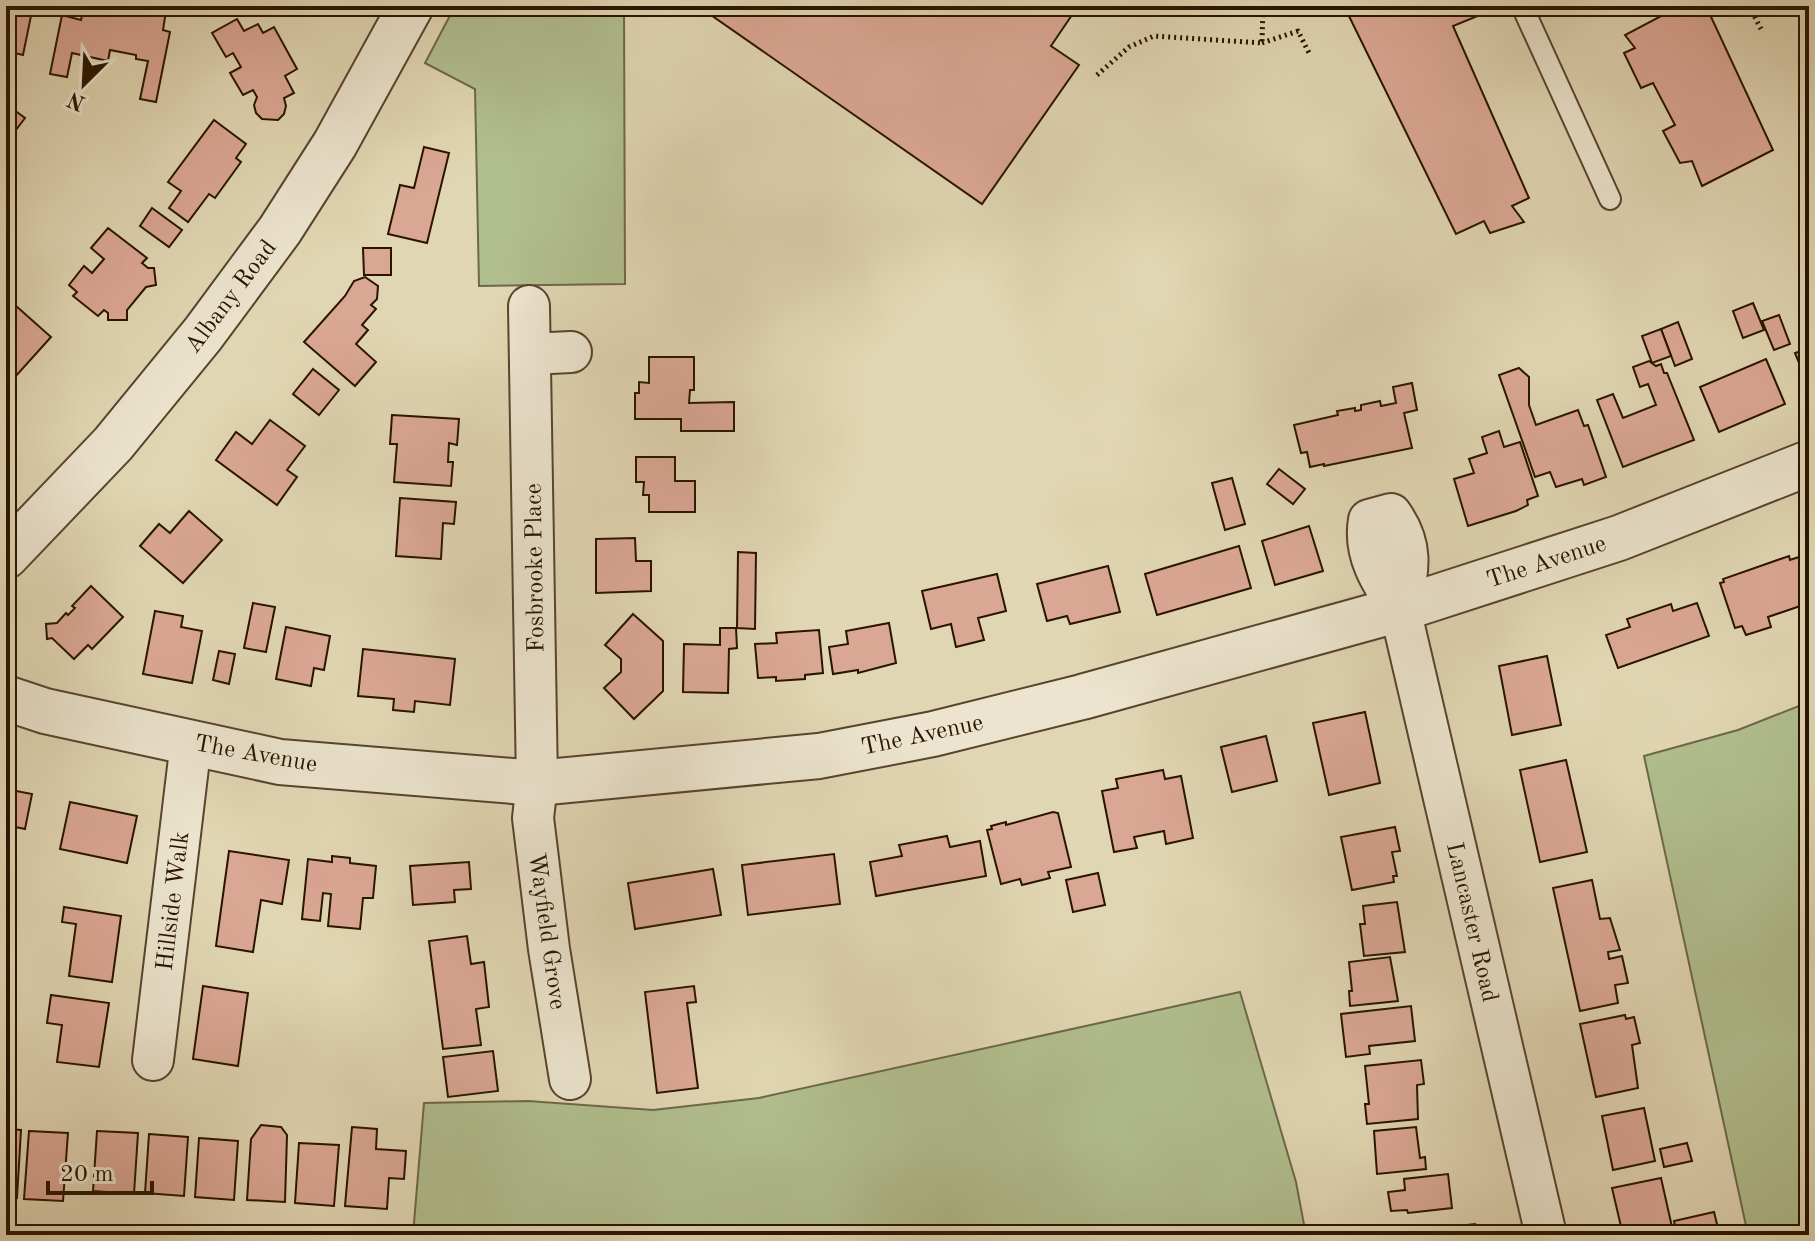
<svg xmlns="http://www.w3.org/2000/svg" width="1815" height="1241" font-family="'Old Standard TT',serif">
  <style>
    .green { fill: #b1be8e; stroke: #6c6947; stroke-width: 2 }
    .building { fill: #dba795; stroke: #281400; stroke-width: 2 }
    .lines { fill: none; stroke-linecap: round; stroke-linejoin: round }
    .service-casing { stroke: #56442d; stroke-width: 24 }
    .minor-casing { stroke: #56442d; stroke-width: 44 }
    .tertiary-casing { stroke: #56442d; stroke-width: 48 }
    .path { stroke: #281400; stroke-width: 5; stroke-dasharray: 2 4; stroke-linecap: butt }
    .service { stroke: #ece4ce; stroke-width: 20 }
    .minor { stroke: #ece4ce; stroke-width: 40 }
    .tertiary { stroke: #ece4ce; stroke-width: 44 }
    .labels { text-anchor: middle; stroke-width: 6; stroke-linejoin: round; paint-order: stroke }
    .street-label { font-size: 24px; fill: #281400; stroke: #ece4ce }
  </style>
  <rect width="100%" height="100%" fill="#e1d6b3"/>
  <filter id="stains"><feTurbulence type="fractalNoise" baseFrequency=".0025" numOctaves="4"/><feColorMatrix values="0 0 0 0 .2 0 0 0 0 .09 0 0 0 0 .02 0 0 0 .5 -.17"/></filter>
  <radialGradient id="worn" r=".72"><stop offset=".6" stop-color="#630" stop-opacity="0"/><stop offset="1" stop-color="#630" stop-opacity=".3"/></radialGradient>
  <!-- green -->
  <g class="green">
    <path d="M455 6H624L625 284 479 286 475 89 425 63Z"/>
    <path d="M1809 702V1235H1748L1644 756 1738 730Z"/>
    <path d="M1240 992 1296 1182 1306 1235H413L424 1103 528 1101 653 1110 759 1098Z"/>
  </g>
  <!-- building -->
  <g class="building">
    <path d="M6 6H33L23 55 6 51Z"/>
    <path d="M84 6H146L166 11 163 30 170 32 156 102 140 99 148 61 136 59V55L110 50 108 61 72 53 67 77 50 74 62 15 81 20Z"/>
    <path d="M698 6H1078L1051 46 1079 65 982 204Z"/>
    <path d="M1344 6H1475L1480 15 1453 26 1529 198 1512 206 1524 222 1490 233 1484 221 1456 234Z"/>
    <path d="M1680 6H1706L1773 150 1702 186 1692 161 1680 163 1663 131 1675 125 1653 83 1641 88 1624 53 1635 48 1625 35Z"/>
    <path d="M237 19 244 31 258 24 263 33 274 27 297 69 285 76 294 93 284 98 286 106 284 114 278 120 262 119 256 113 254 105 257 97 253 90 243 95 230 73 241 67 233 53 226 57 212 33Z"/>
    <path d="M6 104 25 118 6 143Z"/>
    <path d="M214 120 246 144 236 158 241 162 215 198 209 194 188 222 169 208 181 191 168 182Z"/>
    <path d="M424 147 449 153 427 243 388 234 400 185 414 188Z"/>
    <path d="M152 208 182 230 169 247 140 226Z"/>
    <path d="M108 228 147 258 142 263 148 268H154L156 285 146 287 127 310V320H108V313L104 310 98 316 73 296 77 292 69 285 84 266 92 273 104 259 91 248Z"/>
    <path d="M363 248H391V275H364Z"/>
    <path d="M365 277 378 286 377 299 371 305 376 309 362 325 368 330 356 344 376 362 355 386 304 342 345 296 354 281Z"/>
    <path d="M6 297 51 337 6 387Z"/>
    <path d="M1753 303 1764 330 1743 338 1733 311Z"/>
    <path d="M1779 315 1790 344 1774 350 1762 321Z"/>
    <path d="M1678 322 1692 359 1675 366 1661 329Z"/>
    <path d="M1661 329 1671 356 1652 363 1642 336Z"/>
    <path d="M1809 348V387L1795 353Z"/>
    <path d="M649 357H694V390H690L689 403 734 402V431H681V419H635V393H639V382L649 383Z"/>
    <path d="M1766 359 1785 404 1719 432 1700 387Z"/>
    <path d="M1649 361 1656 366 1661 364 1664 373H1667L1694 440 1623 467 1597 400 1613 394 1623 418 1656 405 1648 384 1640 387 1633 367Z"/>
    <path d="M1519 368 1529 377V405L1536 425 1578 410 1584 426 1588 425 1606 477 1584 485 1582 479 1556 487 1550 472 1535 477 1499 375Z"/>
    <path d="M313 369 339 390 319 415 293 394Z"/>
    <path d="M1412 383 1417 410 1404 413 1412 448 1324 466V464L1310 467 1307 452 1301 453 1294 425 1338 415 1337 411 1355 408V411L1361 410V405L1380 401 1381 406 1396 403 1393 387Z"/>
    <path d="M392 415 459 419 457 445 449 443 448 462H453L451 486 394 482 397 444H390Z"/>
    <path d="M270 420 305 446 287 470 297 477 277 505 216 460 236 432 252 444Z"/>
    <path d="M1499 431 1504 447 1520 442 1538 496 1527 500 1528 505 1516 511 1468 526 1454 479 1474 473 1469 459 1487 453 1482 437Z"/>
    <path d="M636 457H675V481H695V512H649V495H643L644 482H636Z"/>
    <path d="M1279 469 1305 489 1293 504 1267 484Z"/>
    <path d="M1232 478 1245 524 1225 530 1212 483Z"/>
    <path d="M400 498 456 502 454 524 443 523 441 559 396 556Z"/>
    <path d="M189 511 222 540 183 583 140 546 159 524 170 533Z"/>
    <path d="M1309 526 1323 571 1275 585 1262 541Z"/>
    <path d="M635 538 636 561H651V591L596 593V539Z"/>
    <path d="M1239 546 1251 588 1157 615 1145 574Z"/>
    <path d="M738 552 756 553 755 629 737 628Z"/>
    <path d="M1808 554 1809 603 1768 617 1771 627 1746 635 1742 626 1735 628 1720 583 1724 582 1723 579 1789 556 1790 560Z"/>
    <path d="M1108 566 1120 612 1070 624 1067 616 1047 621 1037 584Z"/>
    <path d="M997 574 1006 611 978 618 984 640 956 647 951 624 931 629 922 591Z"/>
    <path d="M91 586 123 617 92 649 88 645 74 659 52 638 47 639 46 624 57 623 66 613 68 615 75 608 72 606Z"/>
    <path d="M253 603 275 607 266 652 244 648Z"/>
    <path d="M1697 603 1709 636 1618 668 1606 635 1630 627 1627 619 1671 604 1673 611Z"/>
    <path d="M155 611 183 616 181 627 202 631 192 683 143 674Z"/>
    <path d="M633 614 663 641V691L634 719 604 688 621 672V659L605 645Z"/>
    <path d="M889 623 896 663 858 673V670L833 674 829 647 848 644 846 631Z"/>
    <path d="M286 627 330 636 324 670 314 668 311 686 276 679Z"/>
    <path d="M720 628H736L737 648 729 649 728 693 683 692 684 644 720 645Z"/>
    <path d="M819 630 823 673 805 675V679L776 681V677L758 678 755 644 777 643 776 633Z"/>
    <path d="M363 649 455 659 450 705 415 701 414 712 393 710 394 699 358 696Z"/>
    <path d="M219 651 235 654 229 684 213 680Z"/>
    <path d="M1547 656 1561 725 1512 735 1499 666Z"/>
    <path d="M1365 712 1380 783 1329 795 1313 723Z"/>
    <path d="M1266 736 1277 781 1232 792 1221 747Z"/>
    <path d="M1566 760 1587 852 1540 862 1520 770Z"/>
    <path d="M1163 770 1165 779 1181 776 1193 838 1166 844 1164 831 1134 837 1137 848 1114 852 1102 791 1118 788 1116 779Z"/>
    <path d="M6 789 32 794 25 829 6 825Z"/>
    <path d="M70 802 137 816 127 863 60 849Z"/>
    <path d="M1053 812 1058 813 1071 867 1048 872 1050 878 1022 885 1020 879 1001 884 987 830 992 829 991 826 1006 822V825Z"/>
    <path d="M1395 827 1400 851 1392 852 1397 876H1393L1394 882 1352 890 1341 837Z"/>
    <path d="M947 836 950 847 980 841 986 876 876 896 870 862 902 856 899 845Z"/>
    <path d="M229 851 289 860 282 904 261 900 253 952 216 946Z"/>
    <path d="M834 854 840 904 748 915 742 865Z"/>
    <path d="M332 856 350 858V863L376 866 373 898H363L360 929 328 926 331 894 323 893 320 921 302 919 308 859 332 862Z"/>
    <path d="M469 862 471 889 454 890 455 902 413 905 410 866Z"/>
    <path d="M713 869 721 915 635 929 628 883Z"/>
    <path d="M1098 873 1105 905 1073 912 1066 880Z"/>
    <path d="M1592 880 1600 919 1610 918 1620 950 1608 952 1609 959 1622 956 1628 983 1615 985 1618 1003 1580 1011 1553 888Z"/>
    <path d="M1397 902 1405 952 1364 956 1360 924H1365L1363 906Z"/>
    <path d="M64 907 121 916 112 982 69 976 76 924 62 922Z"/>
    <path d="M467 936 471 964 484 962 489 1007 476 1009 481 1045 443 1049 429 941Z"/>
    <path d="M1390 957 1398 1001 1350 1006 1349 991H1352L1349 962Z"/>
    <path d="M203 986 248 993 238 1066 193 1059Z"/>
    <path d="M694 986 696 1002 687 1003 698 1088 657 1093 645 992Z"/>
    <path d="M51 995 109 1003 99 1067 57 1062 62 1025 47 1023Z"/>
    <path d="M1411 1006 1415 1041 1369 1046 1370 1054 1346 1057 1341 1014Z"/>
    <path d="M1625 1015 1626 1019 1634 1017 1640 1043 1632 1045 1638 1088 1596 1097 1580 1024Z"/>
    <path d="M493 1051 498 1091 448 1097 443 1057Z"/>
    <path d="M1421 1060 1424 1084 1417 1085 1418 1119 1367 1124 1365 1104H1369L1365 1066Z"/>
    <path d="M1644 1108 1655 1161 1613 1170 1602 1116Z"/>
    <path d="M261 1125 281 1127 287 1135 285 1202 247 1200 251 1139Z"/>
    <path d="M352 1127 377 1129 376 1149 406 1151 404 1179 389 1178 387 1209 345 1206Z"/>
    <path d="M1416 1127 1420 1158 1425 1157 1426 1169 1377 1174 1374 1131Z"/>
    <path d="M6 1129 21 1130 17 1198H6Z"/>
    <path d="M29 1131 68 1133 63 1201 24 1199Z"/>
    <path d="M97 1131 138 1133 134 1194 93 1191Z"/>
    <path d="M149 1134 188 1137 184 1196 145 1193Z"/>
    <path d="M199 1138 238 1141 234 1200 195 1197Z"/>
    <path d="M299 1143 339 1145 334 1206 295 1203Z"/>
    <path d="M1687 1143 1692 1161 1664 1167 1660 1149Z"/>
    <path d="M1448 1174 1452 1208 1408 1213 1407 1210 1391 1211 1388 1192 1405 1190 1404 1179Z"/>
    <path d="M1661 1178 1672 1227 1623 1235 1612 1188Z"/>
    <path d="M1714 1212 1719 1232 1703 1235H1677L1674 1221Z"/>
    <path d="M1475 1224 1477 1235H1404V1232Z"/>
  </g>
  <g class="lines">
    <defs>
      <path id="service" d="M1522 6 1610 199"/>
      <g id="minor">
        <path d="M529 306 537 783 533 818 549 949 570 1079"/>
        <path d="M530 354 571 352"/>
        <path d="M1400 609C1408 571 1415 547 1391 514L1369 520C1363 554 1381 582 1400 609L1546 1235"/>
        <path d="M153 1060 191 742"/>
      </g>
      <g id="tertiary">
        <path d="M6 556 113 444 203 334 280 230 335 144 411 6"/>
        <path d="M6 698 45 711 280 762 537 783 819 756 933 734 1082 697 1400 609 1619 538 1809 463"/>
      </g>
    </defs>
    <!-- service casing -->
    <use href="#service" class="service-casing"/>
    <!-- minor casing -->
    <use href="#minor" class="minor-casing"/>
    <!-- tertiary casing -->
    <use href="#tertiary" class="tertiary-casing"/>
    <!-- path -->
    <g class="path">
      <path d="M1749 6 1761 29"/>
      <path d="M1262 43 1298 31 1310 55"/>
      <path d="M1097 75 1129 47 1154 36 1262 43 1263 6"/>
    </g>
    <!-- service -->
    <use href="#service" class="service"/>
    <!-- minor -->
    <use href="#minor" class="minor"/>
    <!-- tertiary -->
    <use href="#tertiary" class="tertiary"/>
  </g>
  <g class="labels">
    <!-- street labels -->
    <g class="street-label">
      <text transform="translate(230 296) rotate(-53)" y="8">Albany Road</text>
      <text transform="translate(1546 561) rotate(-18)" y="8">The Avenue</text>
      <text transform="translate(534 568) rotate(-91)" y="8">Fosbrooke Place</text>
      <text transform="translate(922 734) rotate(-12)" y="8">The Avenue</text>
      <text transform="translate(256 753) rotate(10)" y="8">The Avenue</text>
      <text transform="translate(172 901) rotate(-83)" y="8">Hillside Walk</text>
      <text transform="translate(1473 922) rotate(77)" y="8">Lancaster Road</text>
      <text transform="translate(548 931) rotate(82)" y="8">Wayfield Grove</text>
    </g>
  </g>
  <!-- margin -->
  <rect width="1815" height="1241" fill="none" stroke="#e1d6b3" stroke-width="32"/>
  <rect x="8" y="8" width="1799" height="1225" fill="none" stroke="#281400" stroke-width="4"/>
  <rect x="16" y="16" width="1783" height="1209" fill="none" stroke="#281400" stroke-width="2"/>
  <!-- north arrow -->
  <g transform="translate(84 84) rotate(204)" stroke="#ece4ce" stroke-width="6" paint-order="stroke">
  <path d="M0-6L14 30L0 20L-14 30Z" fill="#281400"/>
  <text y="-12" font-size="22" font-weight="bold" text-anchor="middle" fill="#281400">N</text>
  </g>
  <!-- scale -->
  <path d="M48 1181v12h104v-12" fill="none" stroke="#281400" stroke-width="4"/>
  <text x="60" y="1181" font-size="24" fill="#281400" stroke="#ece4ce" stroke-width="6" paint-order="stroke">20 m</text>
  <rect width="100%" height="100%" filter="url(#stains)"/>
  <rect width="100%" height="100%" fill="url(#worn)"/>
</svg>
